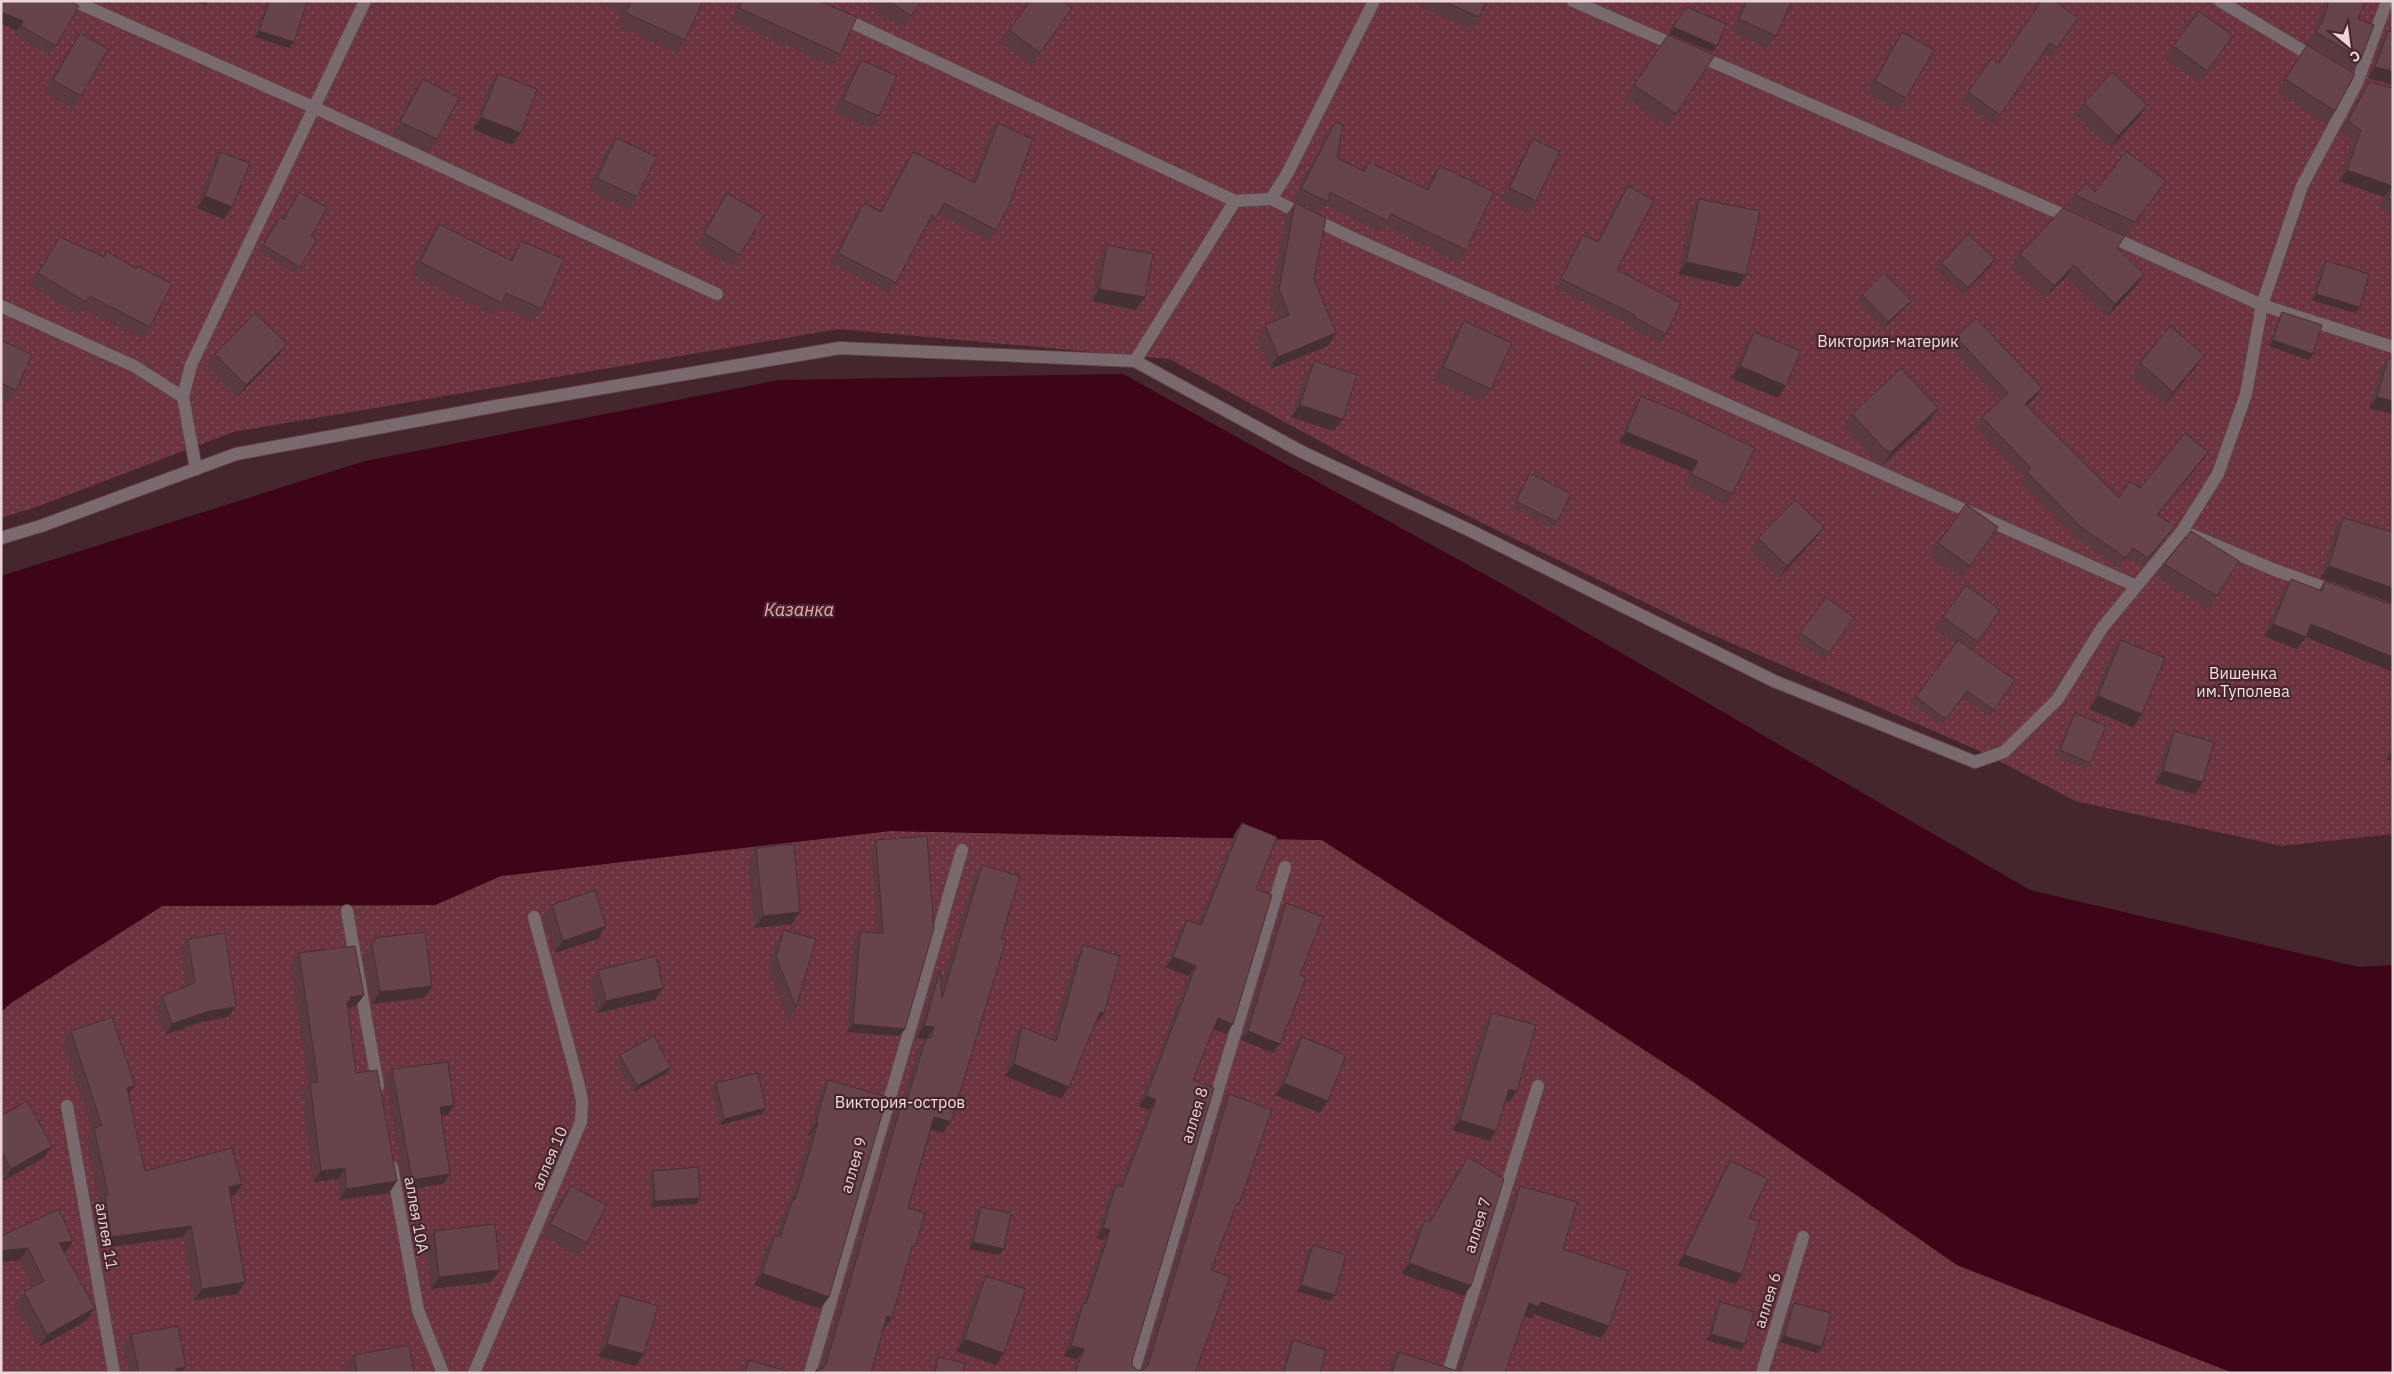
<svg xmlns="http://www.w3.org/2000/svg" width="2394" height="1374" font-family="'IBM Plex Sans',sans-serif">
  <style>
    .garden { fill: url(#garden-dots) }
    .water { fill: #3e0417 }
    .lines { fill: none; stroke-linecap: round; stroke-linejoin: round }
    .minor-casing { stroke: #604248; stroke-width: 14 }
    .minor { stroke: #7b6a6d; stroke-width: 12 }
    .wall { fill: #583a40 }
    .shaded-wall { fill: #473034 }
    .building { fill: #66444a; stroke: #473034 }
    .labels { text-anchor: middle; stroke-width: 4.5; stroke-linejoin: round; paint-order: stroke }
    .park-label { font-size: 16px; fill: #f4dee1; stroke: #45262c }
    .street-label { font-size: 16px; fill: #ebd5d8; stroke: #45262c }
    .water-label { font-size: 18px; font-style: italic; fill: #f5a6b3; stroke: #45262c }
  </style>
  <defs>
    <pattern id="garden-dots" width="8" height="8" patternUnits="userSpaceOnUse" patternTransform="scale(1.25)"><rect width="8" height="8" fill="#6c343f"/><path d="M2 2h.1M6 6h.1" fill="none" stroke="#81505a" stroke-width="1.8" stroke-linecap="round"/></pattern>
  </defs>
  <rect width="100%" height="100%" fill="#45262c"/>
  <!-- garden -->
  <g class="garden">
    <path d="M1 1H2393V834L2282 846 2075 801 1984 753 1699 629 1364 465 1169 359 839 329 233 432 39 506 1 518Z"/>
    <path d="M890 831 1322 840 1689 1079 1957 1265 2233 1373H1V1012L11 1003 162 906 435 905 501 876Z"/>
  </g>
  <!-- water -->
  <path class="water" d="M1123 374 1504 585 2030 890 2359 967 2393 965V1373H2233L1957 1265 1689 1079 1322 840 890 831 501 876 435 905 162 906 11 1003 1 1012V576L365 461 779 380Z"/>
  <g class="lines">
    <defs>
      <g id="minor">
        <path d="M74 1 313 107 717 294"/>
        <path d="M1573 1 1679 47"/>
        <path d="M2220 1 2318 60"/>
        <path d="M840 17 1235 201"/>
        <path d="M1697 55 2073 219"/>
        <path d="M1271 199 1357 240 2136 586"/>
        <path d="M2107 235 2262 305 2393 347"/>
        <path d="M1 306 134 366 183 397"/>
        <path d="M1135 361 1235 201 1271 199 1287 174 1374 1"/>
        <path d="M196 469 183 397 191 365 365 1"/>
        <path d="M2192 535 2275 570 2336 592"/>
        <path d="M1 538 41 526 236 454 502 405 840 348 1135 361 1302 452 1469 530 1774 681 1975 762 2004 752 2057 700 2102 628 2182 531 2218 474 2246 394 2262 305 2302 186 2357 83 2387 1"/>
        <path d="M347 911 378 1086"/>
        <path d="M67 1106 114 1373"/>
        <path d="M392 1167 418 1310 443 1373"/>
        <path d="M474 1373 581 1122 582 1101 578 1082 534 917"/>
        <path d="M810 1373 962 850"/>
        <path d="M1133 1373 1285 867"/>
        <path d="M1448 1373 1538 1086"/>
        <path d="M1762 1373 1803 1237"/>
      </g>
    </defs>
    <!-- minor casing -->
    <use href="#minor" class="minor-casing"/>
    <!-- minor -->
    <use href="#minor" class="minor"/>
  </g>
  <!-- wall -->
  <g class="wall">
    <path d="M1 1 56 46 49 55 14 35 17 31Z"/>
    <path d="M267 1H305L289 48 255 37Z"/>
    <path d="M596 1H703L685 40 676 53 617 25 622 14Z"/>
    <path d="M739 1H819L840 54 832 66 730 20Z"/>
    <path d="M871 1H921L902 28 868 5Z"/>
    <path d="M1030 1 1072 8 1032 65 1000 42Z"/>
    <path d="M1421 1H1486L1479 17 1471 29 1419 6Z"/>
    <path d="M1744 1H1792L1776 36 1767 48 1731 31Z"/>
    <path d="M2325 1H2365L2358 19 2361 59 2353 71 2307 44 2313 34Z"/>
    <path d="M2199 11 2233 36 2199 83 2165 58Z"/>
    <path d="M2078 18 2051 57 2043 52 1994 124 1961 102 1992 58 1999 63Z"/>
    <path d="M2388 31 2393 32V85L2368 78 2381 42Z"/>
    <path d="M1902 32 1906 98 1898 110 1866 93 1894 44Z"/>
    <path d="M80 33 81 96 72 108 44 92 72 45Z"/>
    <path d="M1668 35 1676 114 1668 126 1625 97Z"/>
    <path d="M2307 45 2335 111 2326 124 2277 91Z"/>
    <path d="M861 60 879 116 870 128 834 112 852 72Z"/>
    <path d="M498 74 512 145 473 129 489 86Z"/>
    <path d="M423 79 437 139 429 152 392 134 414 91Z"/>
    <path d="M2369 82 2392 149H2393V215L2379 209 2384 197 2339 181 2353 141 2340 132 2361 93Z"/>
    <path d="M2084 103 2147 105 2139 117 2110 148 2075 115Z"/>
    <path d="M1335 122 1337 158 1363 170 1369 162 1426 189 1432 177 1440 166 1466 250 1458 262 1384 225 1380 232 1326 205 1320 213 1293 200 1327 133Z"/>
    <path d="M998 123 996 230 988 240 938 214 929 228 926 226 896 283 889 293 831 263 856 214 864 203 880 211 906 162 913 152 972 182 990 133Z"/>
    <path d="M616 138 637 197 629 209 588 190 607 150Z"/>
    <path d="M1533 139 1536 201 1528 213 1501 200 1525 151Z"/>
    <path d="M220 152 224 219 197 208 212 164Z"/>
    <path d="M2166 181 2127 235 2067 207 2075 195Z"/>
    <path d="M1628 186 1617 270 1666 334 1660 343 1628 326 1629 324 1555 288 1577 244 1583 235 1597 241 1621 195Z"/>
    <path d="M299 192 311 236 300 267 295 273 259 251 276 223 280 217 283 218Z"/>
    <path d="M727 193 740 255 732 267 695 245 719 205Z"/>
    <path d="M1699 199 1738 287 1678 274 1691 211Z"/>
    <path d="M1295 203 1314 279 1336 333 1328 346 1270 369 1257 337 1265 325 1278 320 1270 301 1286 215Z"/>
    <path d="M439 224 510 260 513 253 521 241 542 309 533 321 500 306 494 315 411 274 430 236Z"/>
    <path d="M60 237 103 256 107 251 150 327 142 339 82 309 78 314 30 285 51 250Z"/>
    <path d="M1107 245 1136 310 1091 301 1099 257Z"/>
    <path d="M2117 248 2136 286 2107 317 2066 277 2045 298 2011 266 2020 254Z"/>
    <path d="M2326 261 2360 307 2355 313 2312 300 2321 267Z"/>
    <path d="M1941 263 1991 266 1963 294 1936 269Z"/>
    <path d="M1862 294 1911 301 1906 307 1884 328 1857 300Z"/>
    <path d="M2282 312 2309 360 2269 346 2278 319Z"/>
    <path d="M1464 321 1491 389 1482 401 1434 380 1455 333Z"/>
    <path d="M1754 332 1778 398 1731 378 1746 344Z"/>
    <path d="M1956 337 2042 388 2035 398 2027 406 2119 497 2140 488 2208 452 2202 461 2158 515 2168 535 2142 567 2126 558 2119 568 2075 537 2020 481 2024 476 1976 427 1982 417 2000 400 1949 347Z"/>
    <path d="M1 340 16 390 7 402 1 399Z"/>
    <path d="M215 354 278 356 237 397 206 366Z"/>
    <path d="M2388 358 2393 414 2369 408 2380 369Z"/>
    <path d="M1314 361 1334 431 1291 417 1306 373Z"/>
    <path d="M2140 363 2196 367 2165 404 2131 376Z"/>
    <path d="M1641 396 1732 494 1725 504 1684 484 1691 471 1619 442 1634 407Z"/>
    <path d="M1938 408 1930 420 1883 465 1877 462 1843 426 1852 414Z"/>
    <path d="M1530 473 1557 522 1552 528 1512 507 1526 479Z"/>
    <path d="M1966 504 1998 527 1962 578 1929 555Z"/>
    <path d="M2343 518 2393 532V603L2321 578 2334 530Z"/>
    <path d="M1758 538 1815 539 1779 578 1750 550Z"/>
    <path d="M2164 564 2217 596 2209 609 2156 576Z"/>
    <path d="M2291 579 2319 590 2325 581 2393 605V672L2306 637 2297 649 2264 636 2282 591Z"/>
    <path d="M1966 585 2000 610 1972 650 2015 680 1990 716 1962 697 1942 725 1911 703 1955 643 1935 629Z"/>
    <path d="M1826 597 1854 618 1824 660 1796 639Z"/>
    <path d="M2121 640 2133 727 2089 709 2112 652Z"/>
    <path d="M2075 713 2090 763 2086 769 2055 756 2071 719Z"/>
    <path d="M2174 731 2195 794 2155 783 2166 743Z"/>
    <path d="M2393 745V762L2387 759Z"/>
    <path d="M1242 823 1256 889 1233 1024 1226 1034 1214 1029 1193 1080 1132 1361V1365L1137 1370 1142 1371 1222 1104 1229 1094 1233 1211 1211 1270 1195 1373H1072L1077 1359 1064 1356 1076 1313 1082 1305 1103 1240 1096 1238 1109 1195 1116 1185 1119 1186 1149 1110 1139 1106 1188 976 1166 967 1180 930 1187 920 1198 924 1235 833Z"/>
    <path d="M876 840 905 1029 899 1036 847 1032 854 940 860 932H877L871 847Z"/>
    <path d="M756 848 800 912 792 924 754 928 748 860Z"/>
    <path d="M982 865 1001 939 951 1122 943 1133 931 1130 908 1208 910 1254 884 1329H883L871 1373H814L816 1370 820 1369 894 1114 902 1102 918 1049 926 1039 916 1038 932 982 940 970 941 985 974 877Z"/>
    <path d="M1286 903 1300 975 1273 1053 1241 1040 1280 911Z"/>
    <path d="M552 905 606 926 598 939 554 953 543 917Z"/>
    <path d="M784 930 796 1008 788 1020 768 968 776 942Z"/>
    <path d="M375 938 432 986 424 998 372 1004 363 955Z"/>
    <path d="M188 939 236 1007 228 1017 201 1022 165 1035 154 1007 162 996 186 987 181 950Z"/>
    <path d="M1083 945 1095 1025 1061 1099 1005 1076 1013 1039 1022 1027 1051 1039 1075 958Z"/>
    <path d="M299 953 364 995 356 1006 348 1007 356 1073 397 1181 389 1193 339 1200 338 1179 313 1182 302 1094 308 1085 291 964Z"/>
    <path d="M598 970 663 988 655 1000 597 1013 590 982Z"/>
    <path d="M1492 1013 1517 1091 1509 1102 1505 1100 1489 1141 1452 1130 1484 1023Z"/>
    <path d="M71 1031 128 1094 145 1171 242 1184 234 1195 231 1196 245 1282 237 1294 194 1300 183 1237 103 1248 97 1206 99 1203 86 1139 92 1130 63 1042Z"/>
    <path d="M1302 1037 1320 1113 1275 1095 1293 1049Z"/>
    <path d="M620 1055 667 1073 633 1092 615 1061Z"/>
    <path d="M392 1069 447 1115 442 1116 450 1174 443 1184 405 1190 385 1079Z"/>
    <path d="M828 1080 829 1297 820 1309 754 1285 767 1247 776 1235 785 1208 789 1202 810 1135H808L820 1092Z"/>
    <path d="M716 1083 766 1108 762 1114 720 1125 711 1089Z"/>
    <path d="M1 1116 52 1146 43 1158 3 1181 1 1178Z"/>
    <path d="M1468 1157 1464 1296 1402 1274 1418 1230 1425 1220 1429 1221 1460 1168Z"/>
    <path d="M1730 1161 1749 1218 1742 1274 1735 1284 1677 1265 1723 1171Z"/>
    <path d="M653 1171 700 1198 696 1204 651 1207 649 1177Z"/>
    <path d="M571 1186 587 1243 578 1255 542 1236 562 1198Z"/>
    <path d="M1520 1186 1563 1249 1609 1326 1601 1338 1534 1314 1531 1319 1525 1316 1505 1373H1387L1391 1363 1399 1352 1456 1371 1480 1302 1512 1197Z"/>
    <path d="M981 1207 1004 1249 999 1255 969 1249 976 1213Z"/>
    <path d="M434 1231 491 1282 431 1289 425 1243Z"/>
    <path d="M1 1236 65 1253 64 1254 95 1308 86 1321 39 1347 15 1305 24 1292 32 1288 20 1260Z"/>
    <path d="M1313 1245 1330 1301 1297 1291 1308 1251Z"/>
    <path d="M986 1276 996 1365 956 1351 977 1288Z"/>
    <path d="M620 1295 644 1354 636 1366 598 1356 612 1307Z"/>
    <path d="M1720 1302 1745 1344 1741 1350 1706 1340 1716 1308Z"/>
    <path d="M1794 1303 1817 1353 1780 1342 1790 1309Z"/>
    <path d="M131 1334 181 1373H129L123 1346Z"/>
    <path d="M1293 1340 1320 1373H1281L1289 1347Z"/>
    <path d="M354 1355 414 1373H347L346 1367Z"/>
    <path d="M938 1357 963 1373H932L934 1364Z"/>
    <path d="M749 1360 794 1373H740Z"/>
  </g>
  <!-- shaded-wall -->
  <g class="shaded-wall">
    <path d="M193 1H209L206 5Z"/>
    <path d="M1649 1H1656L1655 4Z"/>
    <path d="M1 12 23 21 17 31 1 24Z"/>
    <path d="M1673 27 1717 46 1713 52 1669 34Z"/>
    <path d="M259 31 294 42 289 48 255 37Z"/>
    <path d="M2375 67 2393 71V85L2368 78Z"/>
    <path d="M2147 105 2139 117 2110 148 2118 136Z"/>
    <path d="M481 117 521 133 512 145 473 129Z"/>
    <path d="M2347 170 2392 186 2384 197 2339 181Z"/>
    <path d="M205 196 232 207 224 219 197 208Z"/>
    <path d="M1995 259 1991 266 1963 294 1968 288Z"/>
    <path d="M1686 262 1746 275 1738 287 1678 274Z"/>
    <path d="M2074 265 2066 277 2045 298 2054 286Z"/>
    <path d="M2144 274 2136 286 2107 317 2115 304Z"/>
    <path d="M1099 289 1145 297 1136 310 1091 301Z"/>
    <path d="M2316 294 2360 307 2355 313 2312 300Z"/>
    <path d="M1911 301 1906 307 1884 328 1888 322Z"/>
    <path d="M1336 333 1328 346 1270 369 1278 357Z"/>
    <path d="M2273 340 2313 354 2309 360 2269 346Z"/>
    <path d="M287 344 278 356 237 397 246 385Z"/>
    <path d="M2204 355 2196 367 2165 404 2173 392Z"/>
    <path d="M1740 366 1786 386 1778 398 1731 378Z"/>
    <path d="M2042 388 2035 398 2019 413 2025 404Z"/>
    <path d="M2377 397 2393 401V414L2369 408Z"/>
    <path d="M1300 405 1343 419 1334 431 1291 417Z"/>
    <path d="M1938 408 1930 420 1883 465 1891 452Z"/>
    <path d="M1626 432 1698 461 1691 471 1619 442Z"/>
    <path d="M2208 452 2202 461 2150 524 2157 515Z"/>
    <path d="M2175 526 2168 535 2142 567 2148 558Z"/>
    <path d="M1824 527 1815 539 1779 578 1787 566Z"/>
    <path d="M2329 566 2393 588V603L2321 578Z"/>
    <path d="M2273 624 2306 637 2297 649 2264 636Z"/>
    <path d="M2311 624 2393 657V672L2303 636Z"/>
    <path d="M2098 696 2142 714 2133 727 2089 709Z"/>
    <path d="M2391 753 2393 754V762L2387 759Z"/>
    <path d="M2163 771 2203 782 2195 794 2155 783Z"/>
    <path d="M800 912 792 924 754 928 763 916Z"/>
    <path d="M606 926 598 939 554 953 563 941Z"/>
    <path d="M1173 957 1196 966 1188 976 1166 967Z"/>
    <path d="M432 986 424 998 372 1004 380 992Z"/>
    <path d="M663 988 655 1000 597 1013 606 1001Z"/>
    <path d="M364 995 356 1006 346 1008 339 1012 350 997Z"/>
    <path d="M236 1007 228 1017 201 1022 165 1035 172 1024 209 1011Z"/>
    <path d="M1100 1012 1104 1013 1095 1025 1091 1024Z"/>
    <path d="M1218 1018 1233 1024 1226 1034 1211 1028Z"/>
    <path d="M853 1024 905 1029 899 1036 847 1032Z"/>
    <path d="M924 1026 934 1027 926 1039 916 1038Z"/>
    <path d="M1248 1031 1280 1044 1273 1053 1241 1040Z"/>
    <path d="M1014 1064 1069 1087 1061 1099 1005 1076Z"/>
    <path d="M671 1067 667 1073 633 1092 637 1086Z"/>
    <path d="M1284 1083 1328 1101 1320 1113 1275 1095Z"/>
    <path d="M135 1085 127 1096V1088Z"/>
    <path d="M1509 1089 1517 1091 1509 1102 1501 1099Z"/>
    <path d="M1146 1096 1156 1100 1149 1110 1139 1106Z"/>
    <path d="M454 1105 447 1115 433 1117 440 1107Z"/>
    <path d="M766 1108 762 1114 720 1125 724 1119Z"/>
    <path d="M934 1117 951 1122 943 1133 926 1128Z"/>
    <path d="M1460 1120 1496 1131 1489 1141 1452 1130Z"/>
    <path d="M816 1123H818L810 1135H808Z"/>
    <path d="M52 1146 43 1158 3 1181 11 1169Z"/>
    <path d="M345 1168 338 1179 313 1182 321 1171Z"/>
    <path d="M450 1174 443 1184 405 1190 412 1180Z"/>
    <path d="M397 1181 389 1193 339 1200 346 1189Z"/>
    <path d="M242 1184 234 1195 221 1199 229 1187Z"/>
    <path d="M700 1198 696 1204 651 1207 655 1201Z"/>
    <path d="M191 1226 183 1237 103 1248 111 1237Z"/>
    <path d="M1103 1228 1110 1230 1103 1240 1096 1238Z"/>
    <path d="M73 1241 65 1253 50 1255 59 1243Z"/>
    <path d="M973 1242 1004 1249 999 1255 969 1249Z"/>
    <path d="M28 1248 20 1260 1 1262V1251Z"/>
    <path d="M1684 1255 1742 1274 1735 1284 1677 1265Z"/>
    <path d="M1409 1263 1471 1286 1464 1296 1402 1274Z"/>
    <path d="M500 1270 491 1282 431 1289 439 1277Z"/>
    <path d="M762 1273 829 1297 820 1309 754 1285Z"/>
    <path d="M245 1282 237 1294 194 1300 202 1289Z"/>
    <path d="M1301 1285 1335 1295 1330 1301 1297 1291Z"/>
    <path d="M1541 1302 1609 1326 1601 1338 1534 1314 1531 1319 1521 1315 1529 1303Z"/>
    <path d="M95 1308 86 1321 39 1347 47 1335Z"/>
    <path d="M887 1316 892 1318 884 1329 879 1328Z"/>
    <path d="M1711 1334 1745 1344 1741 1350 1706 1340Z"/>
    <path d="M1784 1336 1822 1347 1817 1353 1780 1342Z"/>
    <path d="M964 1339 1004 1353 996 1365 956 1351Z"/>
    <path d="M607 1344 644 1354 636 1366 598 1356Z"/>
    <path d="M1071 1346 1084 1349 1077 1359 1064 1356Z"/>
    <path d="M186 1367 181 1373H173L176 1369Z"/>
    <path d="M816 1370 827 1373H814Z"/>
  </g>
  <!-- building -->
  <g class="building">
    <path d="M1 1H70L79 6 56 46 21 26 23 21 1 12Z"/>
    <path d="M269 1 307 2 294 42 259 31Z"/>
    <path d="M629 1H703L685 40 626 13 631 2Z"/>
    <path d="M742 1H819L857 17 840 54 739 8Z"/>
    <path d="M889 1H921L911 16Z"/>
    <path d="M1030 1H1063L1072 8 1040 53 1009 30Z"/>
    <path d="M1443 1H1486L1479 17Z"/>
    <path d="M1747 1H1792L1776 36 1739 19Z"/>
    <path d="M2041 1H2055L2078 18 2057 48 2050 43 2000 115 1968 92 1992 58 1999 63Z"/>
    <path d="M2329 1H2365L2358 19 2374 25 2361 59 2316 32 2322 22Z"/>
    <path d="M1687 7 1726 24 1717 46 1673 27Z"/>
    <path d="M2199 11 2233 36 2207 71 2173 46Z"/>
    <path d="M2388 31 2393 32V71L2375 67Z"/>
    <path d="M1902 32 1934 50 1906 98 1875 81Z"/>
    <path d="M80 33 108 49 81 96 53 80Z"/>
    <path d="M1668 35 1715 55 1676 114 1634 85Z"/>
    <path d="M2307 45 2355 74 2335 111 2285 79Z"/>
    <path d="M861 60 897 76 879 116 843 100Z"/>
    <path d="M2112 72 2147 105 2118 136 2084 103Z"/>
    <path d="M498 74 537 89 521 133 481 117Z"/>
    <path d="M423 79 459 98 437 139 400 122Z"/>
    <path d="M2369 82 2393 88V146L2392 149H2393V201L2387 198 2392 186 2347 170 2361 130 2348 121Z"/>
    <path d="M1335 122 1343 125 1337 158 1364 171 1369 162 1428 190 1440 166 1494 192 1466 250 1391 214 1388 221 1330 192 1328 202 1301 189Z"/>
    <path d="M998 123 1033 139 1010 203 996 230 944 203 936 218 932 215 896 283 838 253 864 203 881 212 913 152 975 183Z"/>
    <path d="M616 138 657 157 637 197 597 178Z"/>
    <path d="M1533 139 1560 152 1536 201 1509 188Z"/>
    <path d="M2126 151 2166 181 2135 222 2075 195 2086 183 2095 192Z"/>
    <path d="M220 152 250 163 232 207 205 196Z"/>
    <path d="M1628 186 1654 200 1617 270 1681 303 1666 334 1634 317 1635 315 1561 279 1583 235 1598 242Z"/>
    <path d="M299 192 327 208 311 236 317 240 300 267 263 245 280 217 284 219Z"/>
    <path d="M727 193 764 215 740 255 704 233Z"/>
    <path d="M1699 199 1760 211 1746 275 1686 262Z"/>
    <path d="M1295 203 1326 218 1314 279 1336 333 1278 357 1265 325 1289 315 1279 289Z"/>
    <path d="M2063 208 2125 236 2117 248 2144 274 2115 304 2074 265 2054 286 2020 254Z"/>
    <path d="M439 224 512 261 521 241 564 259 542 309 506 293 502 303 420 262Z"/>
    <path d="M1968 234 1995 259 1968 288 1941 263Z"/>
    <path d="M60 237 104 257 107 251 136 269 137 266 172 284 150 327 90 296 86 302 38 273Z"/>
    <path d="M1107 245 1153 254 1145 297 1099 289Z"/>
    <path d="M2326 261 2369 274 2360 307 2316 294Z"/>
    <path d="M1884 273 1911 301 1888 322 1862 294Z"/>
    <path d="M2282 312 2322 325 2313 354 2273 340Z"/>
    <path d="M255 313 287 344 246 385 215 354Z"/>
    <path d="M1976 318 2042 388 2025 404 2119 498 2130 481 2140 488 2185 433 2208 452 2157 515 2175 526 2148 558 2133 548 2126 558 2081 527 2027 472 2031 468 1982 417 2008 393 1956 337Z"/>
    <path d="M1464 321 1512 343 1491 389 1443 367Z"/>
    <path d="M2170 326 2204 355 2173 392 2140 363Z"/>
    <path d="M1754 332 1801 351 1786 386 1740 366Z"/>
    <path d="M1 340 32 355 16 390 1 383Z"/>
    <path d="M2388 358 2393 359V401L2377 397Z"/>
    <path d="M1314 361 1357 375 1343 419 1300 405Z"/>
    <path d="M1901 368 1938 408 1891 452 1885 450 1852 414Z"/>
    <path d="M1641 396 1689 416 1755 448 1732 494 1691 474 1698 461 1626 432Z"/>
    <path d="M1530 473 1571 494 1557 522 1516 501Z"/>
    <path d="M1795 500 1824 527 1787 566 1758 538Z"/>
    <path d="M1966 504 1998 527 1970 566 1938 543Z"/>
    <path d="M2343 518 2393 532V588L2329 566Z"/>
    <path d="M2191 531 2239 561 2217 596 2164 564Z"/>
    <path d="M2291 579 2322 591 2325 581 2393 605V657L2311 624 2306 637 2273 624Z"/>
    <path d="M1966 585 2000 610 1978 642 1943 617Z"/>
    <path d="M1826 597 1854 618 1829 653 1800 633Z"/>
    <path d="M1958 640 2015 680 1994 710 1967 691 1946 719 1916 697Z"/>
    <path d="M2121 640 2165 658 2142 714 2098 696Z"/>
    <path d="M2075 713 2106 726 2090 763 2060 750Z"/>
    <path d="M2174 731 2214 742 2203 782 2163 771Z"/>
    <path d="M1242 823 1277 837 1256 889 1272 895 1233 1024 1218 1018 1193 1080 1214 1088 1132 1361V1365L1137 1370 1142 1371 1148 1365 1229 1094 1272 1110 1239 1204 1237 1203 1211 1270 1230 1277 1195 1373H1075L1084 1349 1071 1346 1083 1303 1086 1304 1110 1230 1103 1228 1116 1185 1122 1187 1156 1100 1146 1096 1196 966 1173 957 1187 920 1201 925Z"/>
    <path d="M927 836 934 928 905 1029 853 1024 860 932 883 933 876 840Z"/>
    <path d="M794 844 800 912 763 916 756 848Z"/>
    <path d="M982 865 1020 876 1001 939 1006 940 951 1122 934 1117 908 1208 925 1213 915 1247 912 1246 892 1318 887 1316 871 1373H827L816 1370 823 1368 826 1364 902 1102 906 1103 926 1038H931L934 1027 924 1026 940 970 942 998Z"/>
    <path d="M595 890 606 926 563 941 552 905Z"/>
    <path d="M1286 903 1323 917 1300 975 1306 978 1280 1044 1248 1031Z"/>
    <path d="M784 930 816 939 796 1008 776 956Z"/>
    <path d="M425 932 432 986 380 992 372 943 375 942V938Z"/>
    <path d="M225 933 236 1007 209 1011 172 1024 162 996 195 983 188 939Z"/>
    <path d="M1083 945 1120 956 1104 1013 1100 1012 1069 1087 1014 1064 1022 1027 1056 1041Z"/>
    <path d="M355 946 364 995 350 997 351 1001H347L356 1073 377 1070 397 1181 346 1189 345 1168 321 1171 310 1083 318 1082 299 953Z"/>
    <path d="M656 956 663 988 606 1001 598 970Z"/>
    <path d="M1492 1013 1536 1025 1517 1091 1509 1089 1496 1131 1460 1120Z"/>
    <path d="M112 1017 135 1085 127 1088 145 1171 232 1148 242 1184 229 1187 245 1282 202 1289 191 1226 111 1237 105 1195 108 1194 94 1128 102 1126 71 1031Z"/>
    <path d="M654 1036 671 1067 637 1086 620 1055Z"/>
    <path d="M1302 1037 1346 1055 1328 1101 1284 1083Z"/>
    <path d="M448 1062 454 1105 440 1107 450 1174 412 1180 392 1069Z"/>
    <path d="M758 1073 766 1108 724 1119 716 1083Z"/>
    <path d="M828 1080 887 1097 829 1297 762 1273 775 1235 780 1237 794 1196 795 1200 818 1123H816Z"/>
    <path d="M27 1101 52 1146 11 1169 1 1151V1116Z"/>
    <path d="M1468 1157 1504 1179 1471 1286 1409 1263 1425 1220 1430 1222Z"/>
    <path d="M1730 1161 1768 1179 1749 1218 1759 1221 1742 1274 1684 1255Z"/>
    <path d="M698 1167 700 1198 655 1201 653 1171Z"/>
    <path d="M571 1186 607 1205 587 1243 550 1224Z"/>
    <path d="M1520 1186 1577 1202 1563 1249 1628 1271 1609 1326 1541 1302 1539 1307 1529 1303 1505 1373H1392L1399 1352 1460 1372 1488 1291Z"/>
    <path d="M981 1207 1011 1213 1004 1249 973 1242Z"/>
    <path d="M59 1209 73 1241 59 1243 95 1308 47 1335 24 1292 44 1281 28 1248 1 1251V1236Z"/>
    <path d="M495 1224 500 1270 439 1277 434 1231Z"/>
    <path d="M1313 1245 1346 1255 1335 1295 1301 1285Z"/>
    <path d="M986 1276 1026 1289 1004 1353 964 1339Z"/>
    <path d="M620 1295 658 1306 644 1354 607 1344Z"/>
    <path d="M1720 1302 1754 1312 1745 1344 1711 1334Z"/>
    <path d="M1794 1303 1831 1313 1822 1347 1784 1336Z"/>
    <path d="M178 1326 186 1367 176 1369V1373H139L131 1334Z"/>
    <path d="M1293 1340 1326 1350 1320 1373H1284Z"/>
    <path d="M409 1345 414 1373H357L354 1355Z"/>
    <path d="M938 1357 965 1363 963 1373H935Z"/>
    <path d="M749 1360 794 1373H745Z"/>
  </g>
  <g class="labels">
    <!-- park labels -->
    <g class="park-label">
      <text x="1888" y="347">Виктория-материк</text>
      <text x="2243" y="679">Вишенка<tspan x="2243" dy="18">им.Туполева</tspan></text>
      <text x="900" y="1108">Виктория-остров</text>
    </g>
    <!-- street labels -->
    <g class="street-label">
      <text transform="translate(1194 1115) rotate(-73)" y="6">аллея 8</text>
      <text transform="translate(549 1158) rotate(-67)" y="6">аллея 10</text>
      <text transform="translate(853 1165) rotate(-74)" y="6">аллея 9</text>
      <text transform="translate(417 1215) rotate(80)" y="6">аллея 10А</text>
      <text transform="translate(1477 1225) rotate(-73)" y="6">аллея 7</text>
      <text transform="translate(107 1236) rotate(80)" y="6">аллея 11</text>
      <text transform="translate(1767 1300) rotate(-73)" y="6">аллея 6</text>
    </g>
    <!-- water labels -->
    <g class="water-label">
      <text x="799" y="616">Казанка</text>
    </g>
  </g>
  <!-- border -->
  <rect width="2394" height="1374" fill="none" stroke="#ebd5d8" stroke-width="5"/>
  <!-- north arrow -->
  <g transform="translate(2349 45) rotate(151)" stroke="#45262c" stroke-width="4" paint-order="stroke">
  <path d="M0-4L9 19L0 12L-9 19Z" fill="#ebd5d8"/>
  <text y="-8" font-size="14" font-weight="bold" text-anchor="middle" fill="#ebd5d8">С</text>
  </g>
</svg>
